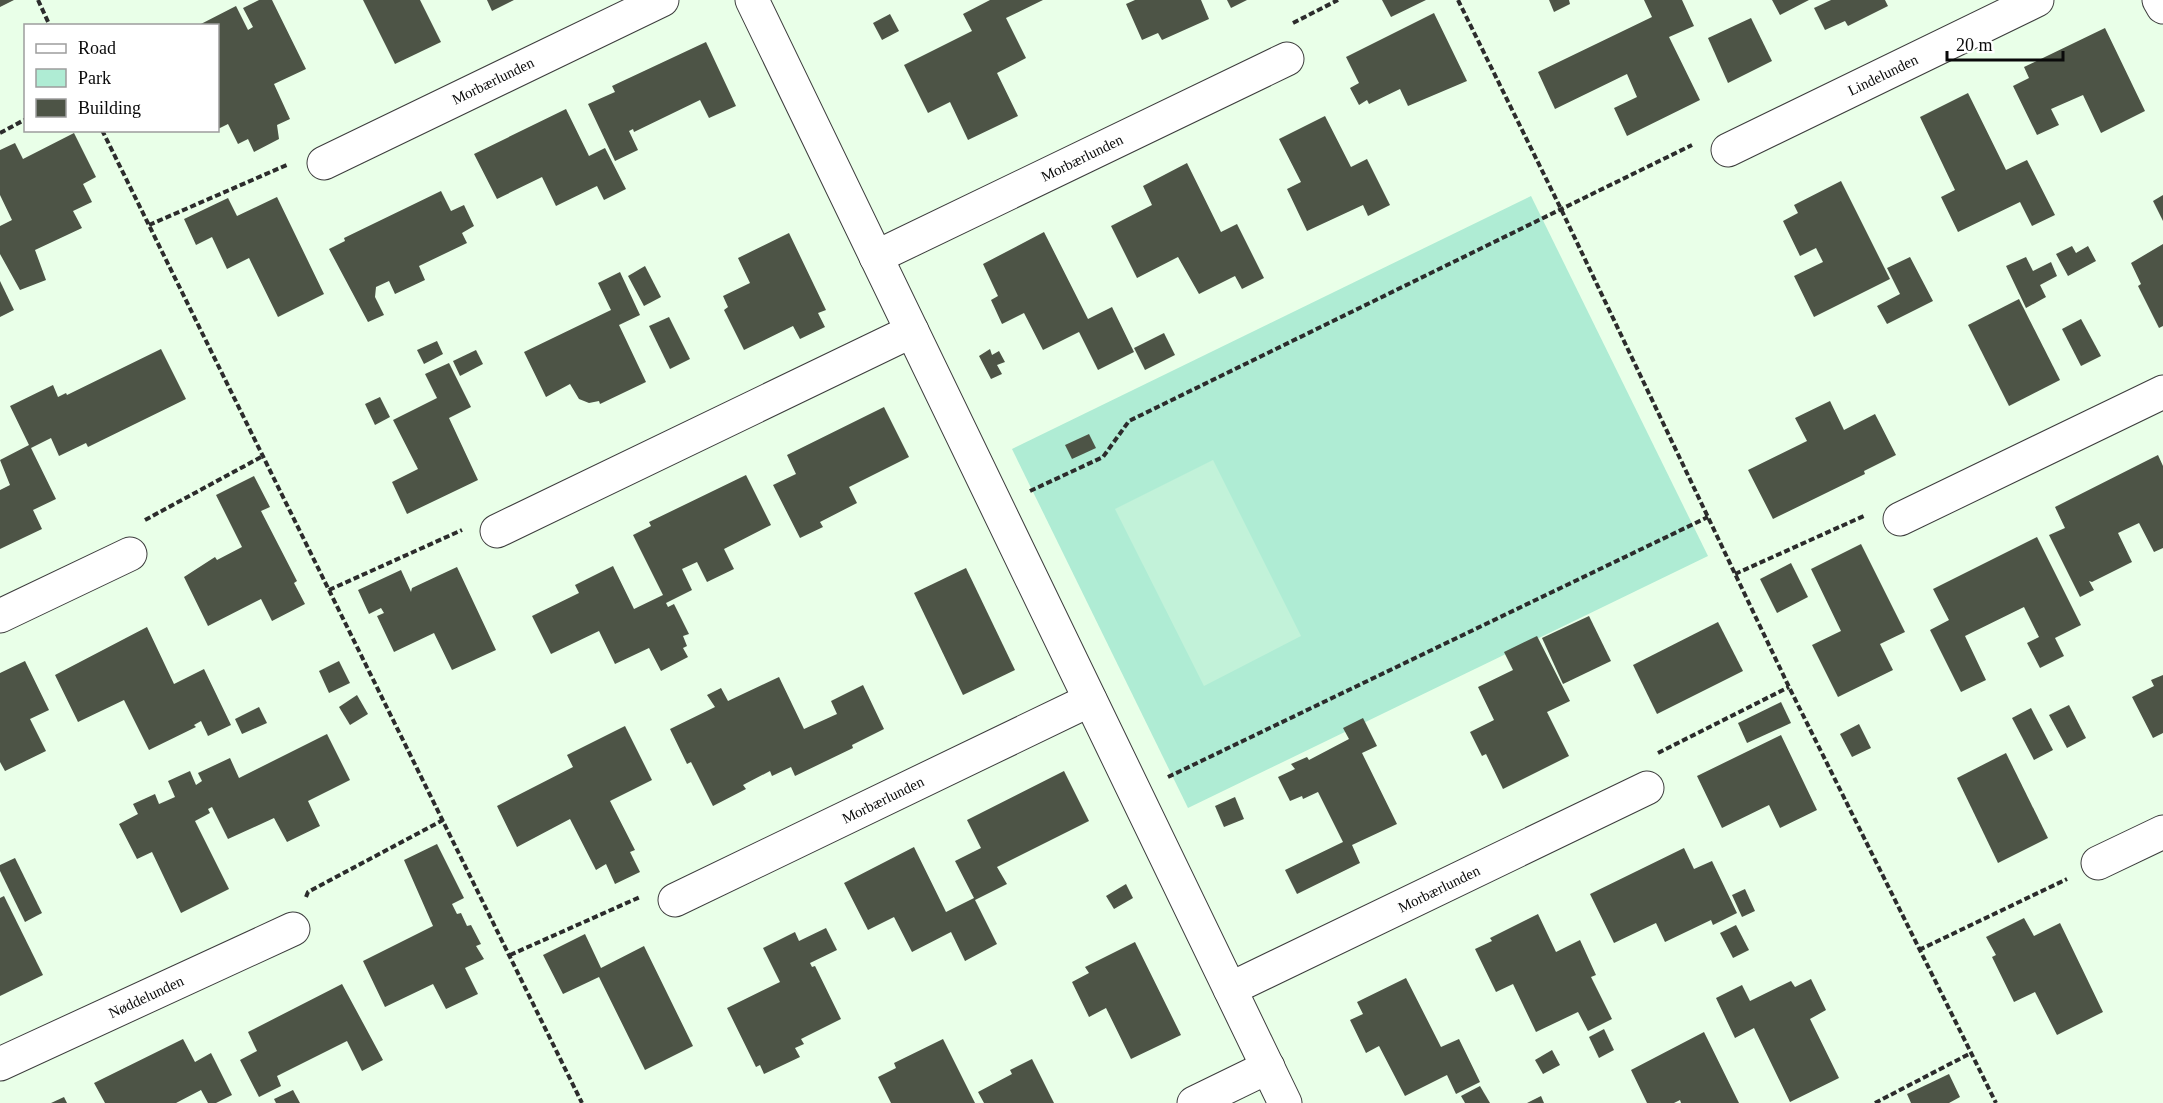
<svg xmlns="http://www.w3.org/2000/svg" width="2163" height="1103" font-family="Georgia,serif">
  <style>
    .green { fill: #afecd4 }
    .pitch { fill: #c2f2d9 }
    .building { fill: #4d5446 }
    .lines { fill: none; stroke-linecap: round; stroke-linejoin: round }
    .minor-casing { stroke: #3d3d3d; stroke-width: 35 }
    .path { stroke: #2c2c2c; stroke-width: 4; stroke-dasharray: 6 3; stroke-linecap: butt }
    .minor { stroke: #fff; stroke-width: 33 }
    .labels { text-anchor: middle; stroke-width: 6; stroke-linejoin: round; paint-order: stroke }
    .street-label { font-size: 15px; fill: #0a0a0a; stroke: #fff }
  </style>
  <rect width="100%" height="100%" fill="#e9ffe8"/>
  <!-- green -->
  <path class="green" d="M1531 196 1708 556 1188 808 1012 449Z"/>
  <!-- pitch -->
  <path class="pitch" d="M1213 460 1301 636 1204 686 1115 509Z"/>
  <!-- building -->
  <g class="building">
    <path d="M0 0H14L0 7Z"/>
    <path d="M259 0H272L306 69 274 84 290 119 277 125 279 139 254 152 248 139 238 144 228 124 218 129V26H197L236 6 248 30 253 27 243 8Z"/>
    <path d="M363 0H420L441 42 395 64Z"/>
    <path d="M487 0H514L492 11Z"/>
    <path d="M990 0H1043L1006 18 1026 58 997 73 1018 116 968 140 950 102 928 113 904 65 972 31 963 14Z"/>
    <path d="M1135 0H1201L1209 19 1162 40 1158 33 1142 40 1126 4Z"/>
    <path d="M1227 0H1247L1231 8Z"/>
    <path d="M1382 0H1426L1391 17Z"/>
    <path d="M1549 0H1569L1570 4 1554 12Z"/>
    <path d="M1644 0H1682L1694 26 1669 37 1700 100 1627 136 1614 108 1637 97 1627 74 1555 109 1538 72 1652 17Z"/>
    <path d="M1772 0H1809L1780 15Z"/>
    <path d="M1831 0H1885L1888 6 1848 26 1845 21 1825 30 1814 8Z"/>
    <path d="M1434 13 1467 81 1408 106 1400 89 1369 104 1367 100 1359 105 1350 88 1359 83 1346 57Z"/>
    <path d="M890 14 899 31 882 40 873 23Z"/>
    <path d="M1751 18 1772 61 1728 83 1708 38Z"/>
    <path d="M2105 28 2145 111 2101 133 2083 95 2051 109 2059 125 2037 135 2013 86 2029 78 2024 67Z"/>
    <path d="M706 42 736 106 709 118 700 100 634 132 633 129 629 131 638 150 615 161 588 104 615 92 612 86Z"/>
    <path d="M1968 93 2006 170 2027 160 2055 215 2032 226 2020 202 1958 232 1941 197 1955 190 1920 117Z"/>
    <path d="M566 109 589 156 605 148 626 189 604 200 597 186 556 206 542 177 497 199 474 154Z"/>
    <path d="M1325 116 1351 167 1367 159 1390 205 1368 216 1363 205 1307 231 1287 189 1301 182 1279 139Z"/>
    <path d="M74 133 96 177 83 184 92 202 73 211 82 228 35 250 46 280 20 290 0 254V226L12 220 0 195V150L15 143 23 159Z"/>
    <path d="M1187 163 1221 232 1237 224 1264 278 1242 289 1235 276 1199 294 1178 257 1137 278 1111 226 1152 205 1143 186Z"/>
    <path d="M1841 181 1890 279 1814 317 1794 276 1823 262 1816 248 1800 256 1783 221 1798 213 1794 205Z"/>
    <path d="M441 191 451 211 464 205 474 226 462 233 467 243 419 266 425 280 395 294 389 281 376 287 375 297 384 315 368 322 329 249 345 241 344 238Z"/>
    <path d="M2163 195V221L2153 201Z"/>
    <path d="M277 197 324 294 278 317 249 258 227 269 212 237 196 245 184 219 228 198 237 216Z"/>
    <path d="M1044 232 1088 319 1112 307 1134 352 1098 370 1079 332 1043 350 1024 313 1002 324 991 300 998 296 983 264Z"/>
    <path d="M789 233 826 310 818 313 825 327 800 339 793 326 744 350 724 310 728 307 723 296 750 283 738 258Z"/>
    <path d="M2163 244V326L2159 328 2138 286 2141 284 2131 263Z"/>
    <path d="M2072 246 2076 253 2088 246 2096 261 2068 276 2056 254Z"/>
    <path d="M1910 257 1933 301 1887 324 1877 306 1900 294 1887 268Z"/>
    <path d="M2026 257 2033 271 2051 262 2057 276 2040 285 2046 297 2026 308 2006 266Z"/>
    <path d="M645 266 661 297 644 306 628 276Z"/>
    <path d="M620 272 640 315 619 325 646 382 600 404 599 401 589 403 579 399 570 384 546 397 524 352 611 310 598 283Z"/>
    <path d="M0 281 14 310 0 317Z"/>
    <path d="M2019 299 2060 380 2009 406 1968 325Z"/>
    <path d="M669 317 690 359 670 369 649 326Z"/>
    <path d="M2081 319 2101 356 2081 366 2062 329Z"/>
    <path d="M1164 333 1175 355 1145 370 1134 348Z"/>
    <path d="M437 341 443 354 424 364 417 350Z"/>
    <path d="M161 349 186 399 88 447 86 443 59 456 51 438 31 448 56 499 33 510 42 529 0 549V490L10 485 0 460 29 445 10 406 53 385 58 397 66 393 67 395Z"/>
    <path d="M990 349 992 355 999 351 1005 362 997 365 1002 374 991 379 979 356Z"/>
    <path d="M476 350 483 364 460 376 453 361Z"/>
    <path d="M449 363 471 407 449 418 478 480 407 514 392 482 418 469 393 420 437 398 425 374Z"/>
    <path d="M380 397 390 417 375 425 365 404Z"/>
    <path d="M1830 401 1844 430 1875 414 1896 455 1864 471 1865 474 1773 519 1748 470 1807 441 1795 418Z"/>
    <path d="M884 407 909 457 849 487 857 503 820 522 823 527 800 538 773 485 796 474 787 455Z"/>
    <path d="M1089 434 1096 448 1072 459 1065 445Z"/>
    <path d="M2158 455 2163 466V548L2154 552 2139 523 2118 533 2132 562 2092 582 2089 581 2094 590 2080 597 2049 535 2065 528 2055 507Z"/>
    <path d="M746 475 771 525 724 549 734 569 707 582 697 562 682 569 692 590 666 603 668 607 674 604 689 634 683 636 687 646 683 648 688 657 661 671 649 648 615 664 599 631 551 654 532 616 579 593 575 585 613 566 634 609 663 595 633 535 651 526 649 522Z"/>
    <path d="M254 476 270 507 261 511 297 581 294 583 305 604 272 621 261 599 208 626 184 577 215 557 217 560 242 547 216 495Z"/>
    <path d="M2037 537 2081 625 2055 638 2064 656 2040 668 2027 643 2039 637 2024 607 1965 636 1986 680 1961 692 1930 630 1949 620 1933 589Z"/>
    <path d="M1861 544 1905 632 1880 644 1893 670 1838 697 1812 645 1841 631 1811 569Z"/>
    <path d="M1791 563 1808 597 1777 613 1760 579Z"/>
    <path d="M457 567 496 650 452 670 434 633 394 652 377 616 384 613 381 608 369 614 358 590 401 570 411 592 412 588Z"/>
    <path d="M966 568 1015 670 963 695 914 593Z"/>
    <path d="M1589 616 1611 661 1563 684 1542 638Z"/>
    <path d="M1718 622 1743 671 1657 714 1633 665Z"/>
    <path d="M147 627 174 684 204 669 231 725 208 736 201 721 194 725 196 727 149 750 124 700 78 722 55 675Z"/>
    <path d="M1537 636 1570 701 1547 712 1569 756 1503 789 1486 754 1482 756 1470 732 1494 720 1478 687 1513 670 1504 652Z"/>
    <path d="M25 661 49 710 30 719 46 751 5 771 0 762V673Z"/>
    <path d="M339 661 350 683 329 693 319 671Z"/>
    <path d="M2163 675V733L2153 738 2132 697 2154 686 2151 680Z"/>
    <path d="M779 677 804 729 837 714 831 701 863 685 884 729 852 745 853 748 795 776 791 767 772 776 770 771 743 785 746 789 713 806 691 762 687 764 670 729 715 707 707 695 721 688 728 701Z"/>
    <path d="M357 695 368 714 350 725 339 707Z"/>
    <path d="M1781 702 1791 723 1747 743 1738 723Z"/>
    <path d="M2069 705 2086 738 2067 748 2049 715Z"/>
    <path d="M259 707 267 723 242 734 235 719Z"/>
    <path d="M2031 708 2053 750 2034 760 2012 718Z"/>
    <path d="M1363 718 1377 746 1362 753 1397 824 1352 845 1360 863 1297 894 1285 870 1343 842 1318 792 1303 799 1302 796 1290 801 1278 777 1295 769 1291 764 1307 757 1309 760 1349 739 1343 728Z"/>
    <path d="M1859 724 1871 748 1852 757 1840 734Z"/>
    <path d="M625 726 652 780 610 801 635 850 630 852 640 872 615 884 606 864 596 870 570 819 517 847 497 806 573 767 567 755Z"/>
    <path d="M327 734 350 780 308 801 320 826 287 842 274 818 228 839 212 807 208 809 210 813 195 821 229 889 181 913 152 852 137 859 119 824 138 814 133 804 155 794 159 804 175 797 168 781 190 771 196 785 202 781 198 773 230 758 239 778Z"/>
    <path d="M1781 735 1817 810 1780 828 1769 805 1722 828 1697 776Z"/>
    <path d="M2006 753 2048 838 1998 863 1957 778Z"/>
    <path d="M1064 771 1089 821 997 867 1007 884 975 900 997 944 965 961 951 932 912 952 894 917 868 930 844 883 914 847 946 912 974 898 955 861 981 848 967 820Z"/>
    <path d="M1235 797 1244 819 1224 827 1215 806Z"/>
    <path d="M437 844 464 898 452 904 457 914 461 913 467 926 471 925 481 944 476 946 484 959 465 968 478 994 446 1009 433 984 385 1007 363 961 433 926 404 860Z"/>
    <path d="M1684 848 1694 869 1712 861 1737 913 1713 925 1711 920 1665 942 1656 923 1614 943 1590 894Z"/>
    <path d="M15 858 42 913 25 922 0 871V865Z"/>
    <path d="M1126 884 1133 898 1114 909 1106 896Z"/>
    <path d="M1745 889 1755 911 1742 917 1732 895Z"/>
    <path d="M4 896 43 975 0 996V898Z"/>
    <path d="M1538 914 1556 952 1580 940 1596 975 1591 977 1612 1019 1588 1031 1578 1012 1536 1032 1513 984 1496 992 1475 949 1492 941 1490 938Z"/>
    <path d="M2024 918 2034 936 2060 923 2103 1012 2057 1035 2035 992 2014 1002 1992 957 1996 955 1986 937Z"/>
    <path d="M1736 925 1749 950 1733 958 1720 933Z"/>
    <path d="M826 928 837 950 810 963 812 967 815 966 841 1019 801 1039 804 1044 795 1048 800 1057 764 1074 760 1065 756 1067 727 1008 780 982 763 948 795 932 799 941Z"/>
    <path d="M585 934 601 968 644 946 693 1046 645 1070 599 977 563 994 543 955Z"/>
    <path d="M1135 942 1181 1035 1131 1059 1106 1008 1089 1017 1072 982 1089 973 1085 967Z"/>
    <path d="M1406 978 1441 1047 1459 1039 1480 1082 1456 1094 1447 1075 1405 1096 1379 1046 1366 1053 1350 1020 1363 1014 1357 1002Z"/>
    <path d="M1811 979 1826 1010 1810 1019 1839 1078 1790 1102 1754 1028 1735 1038 1716 998 1742 985 1750 1001 1791 981 1795 987Z"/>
    <path d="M342 984 383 1060 362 1071 347 1041 277 1076 281 1086 259 1097 240 1060 257 1051 248 1032Z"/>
    <path d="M1604 1029 1614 1050 1599 1058 1589 1037Z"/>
    <path d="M1704 1032 1739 1103H1681L1680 1100 1674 1103H1647L1631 1070Z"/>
    <path d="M183 1039 195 1062 211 1053 232 1095 216 1103H208L201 1090 176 1103H105L94 1083Z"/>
    <path d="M943 1039 975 1103H891L878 1077 896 1068 894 1063Z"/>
    <path d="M1552 1050 1560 1065 1543 1074 1535 1060Z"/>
    <path d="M1032 1059 1054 1103H984L978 1092 1012 1074 1010 1070Z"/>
    <path d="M1949 1074 1960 1097 1949 1103H1911L1907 1094Z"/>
    <path d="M1480 1086 1490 1103H1465L1461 1096Z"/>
    <path d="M293 1090 300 1103H276L274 1099Z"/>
    <path d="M1541 1096 1544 1103H1527Z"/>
    <path d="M64 1097 67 1103H51Z"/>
  </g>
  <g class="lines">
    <defs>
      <g id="minor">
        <path d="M752 0 1285 1103"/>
        <path d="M2159 0 2163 7"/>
        <path d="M1728 150 2037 0"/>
        <path d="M324 163 662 0"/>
        <path d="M876 257 1287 59"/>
        <path d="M1900 519 2163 392"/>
        <path d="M497 531 912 331"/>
        <path d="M0 616 130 554"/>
        <path d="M2098 863 2163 832"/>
        <path d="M675 900 1090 700"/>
        <path d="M1230 989 1647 788"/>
        <path d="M0 1064 293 929"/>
        <path d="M1194 1103 1268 1067"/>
      </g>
    </defs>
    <!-- minor casing -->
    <use href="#minor" class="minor-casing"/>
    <!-- path -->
    <g class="path">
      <path d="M38 0 50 26"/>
      <path d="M1458 0 1561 209 1789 687 1996 1103"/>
      <path d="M1293 23 1338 0"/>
      <path d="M102 130 582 1103"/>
      <path d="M0 133 26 119"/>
      <path d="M149 225 289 164"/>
      <path d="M1030 491 1103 457 1129 421 1692 145"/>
      <path d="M145 520 263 456"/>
      <path d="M1735 574 1866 515"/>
      <path d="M329 590 462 530"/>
      <path d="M1658 753 1789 687"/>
      <path d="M1168 777 1708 517"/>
      <path d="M306 897 308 892 443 820"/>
      <path d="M1919 950 2067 879"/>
      <path d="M510 955 640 897"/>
      <path d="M1875 1103 1971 1053"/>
    </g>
    <!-- minor -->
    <use href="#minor" class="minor"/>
  </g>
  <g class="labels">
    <!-- street labels -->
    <g class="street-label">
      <text transform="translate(1883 75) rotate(-26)" y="5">Lindelunden</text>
      <text transform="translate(493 81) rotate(-26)" y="5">Morbærlunden</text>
      <text transform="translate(1082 158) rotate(-26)" y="5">Morbærlunden</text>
      <text transform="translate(883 800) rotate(-26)" y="5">Morbærlunden</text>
      <text transform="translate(1439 889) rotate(-26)" y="5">Morbærlunden</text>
      <text transform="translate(146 997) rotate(-25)" y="5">Nøddelunden</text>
    </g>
  </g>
  <!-- legend -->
  <rect x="24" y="24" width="195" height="108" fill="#ffffff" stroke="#9d9d9d" stroke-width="1.5"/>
  <rect x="36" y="44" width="30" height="9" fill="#ffffff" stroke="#9d9d9d" stroke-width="1.5"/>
  <text x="78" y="54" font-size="18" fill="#0a0a0a">Road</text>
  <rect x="36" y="69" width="30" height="18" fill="#afecd4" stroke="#9d9d9d" stroke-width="1.5"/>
  <text x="78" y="84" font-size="18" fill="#0a0a0a">Park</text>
  <rect x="36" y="99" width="30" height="18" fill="#4d5446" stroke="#9d9d9d" stroke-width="1.5"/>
  <text x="78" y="114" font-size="18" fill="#0a0a0a">Building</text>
  <!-- scale -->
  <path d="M1947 51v9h116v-9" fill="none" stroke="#0a0a0a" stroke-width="3"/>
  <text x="1956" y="51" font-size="18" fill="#0a0a0a" stroke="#ffffff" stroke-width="4.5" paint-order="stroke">20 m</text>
</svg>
